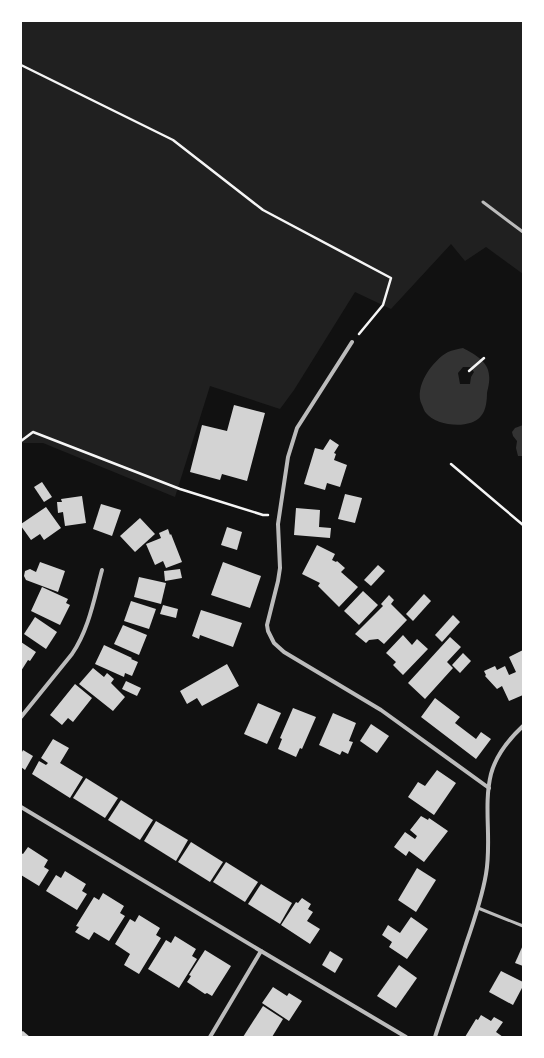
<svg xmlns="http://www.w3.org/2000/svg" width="544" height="1058" font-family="'Noto Serif',serif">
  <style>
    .green { fill: #202020 }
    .water { fill: #333; fill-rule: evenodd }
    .building { fill: #d3d3d3 }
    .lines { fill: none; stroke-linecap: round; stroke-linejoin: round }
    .path { stroke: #f5f5f5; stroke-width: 2.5 }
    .service { stroke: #bcbcbc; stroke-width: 3 }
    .minor { stroke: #bcbcbc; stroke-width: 4 }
  </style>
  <rect width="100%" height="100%" fill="#111"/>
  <!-- green -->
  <path class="green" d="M21 21H523V274L486 247 465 261 451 244 391 309 355 292 294 390 280 409 210 386 175 497 43 443H23L21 442Z"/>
  <!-- water -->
  <g class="water">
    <path d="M463 348C474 354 488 361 489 375 490 381 488 388 487 393 487 400 486 411 481 416 470 430 436 426 426 413 424 411 423 407 422 405 413 387 433 360 448 352 452 350 458 349 463 348ZM463 367H470L474 372 471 377 470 384H460L458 373Z"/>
    <path d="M523 425V456H518L516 448 517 441 513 436 512 432 515 428Z"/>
  </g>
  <!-- building -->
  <g class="building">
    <path d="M234 405 265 413 247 481 222 474 220 480 190 472 202 425 227 431Z"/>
    <path d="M330 439 339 445 334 453 336 454 334 460 347 465 340 487 327 483 325 490 304 484 315 448 323 450Z"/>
    <path d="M42 482 52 497 44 502 34 487Z"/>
    <path d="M345 494 362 498 355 523 338 519Z"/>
    <path d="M82 496 86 523 65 526 63 512 58 513 57 502H62L61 499Z"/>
    <path d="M101 504 121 510 112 536 93 529Z"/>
    <path d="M46 507 61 528 44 540 40 534 31 540 21 526V524Z"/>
    <path d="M296 508 320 510 319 527 331 528 330 538 294 535Z"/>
    <path d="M140 518 155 534 135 552 120 536Z"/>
    <path d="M227 527 242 532 237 550 221 545Z"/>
    <path d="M168 529 170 535 171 534 182 562 166 568 163 561 155 565 146 544 161 538 159 533Z"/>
    <path d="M317 545 335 554 332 560 336 562 337 561 345 568 341 572 358 587 339 607 318 586 320 583 302 574Z"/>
    <path d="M40 562 65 571 58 592 26 580 24 576 25 571 30 569 36 572Z"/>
    <path d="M223 562 261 576 250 608 211 595Z"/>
    <path d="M378 565 385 571 371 586 364 580Z"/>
    <path d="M180 569 182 578 165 581 164 571Z"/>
    <path d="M139 577 166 583 161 604 134 597Z"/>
    <path d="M42 587 68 599 66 603 70 605 60 625 31 611Z"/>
    <path d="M363 591 378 605 359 625 344 611Z"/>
    <path d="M424 594 431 601 413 621 406 614Z"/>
    <path d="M389 595 394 600 391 604 407 620 384 644 378 639 369 640 366 643 355 634 383 606 381 604Z"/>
    <path d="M131 601 156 609 149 629 124 621Z"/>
    <path d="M163 605 178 609 176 618 160 614Z"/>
    <path d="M201 610 242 623 233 647 200 635 199 639 192 636Z"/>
    <path d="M453 615 460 622 442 642 435 635Z"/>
    <path d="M35 617 57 632 46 649 24 634Z"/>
    <path d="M123 625 147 635 139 655 114 644Z"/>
    <path d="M403 635 412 645 417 639 428 649 403 675 393 665 396 662 386 653Z"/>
    <path d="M450 637 461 647 447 662 453 668 425 699 408 683Z"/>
    <path d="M21 642 36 652 30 661 28 660 21 671Z"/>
    <path d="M104 645 132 658 131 659 138 662 132 676 125 673 124 677 95 664Z"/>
    <path d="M523 650V695L509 701 502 686 497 689 485 676 486 675 484 671 495 666 497 670 505 666 509 675 516 672 509 657Z"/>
    <path d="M463 653 471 661 460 673 452 665Z"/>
    <path d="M227 664 239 686 202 706 197 698 187 704 180 691Z"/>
    <path d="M93 668 104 677 107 673 114 679 111 683 125 697 113 711 79 684Z"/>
    <path d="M126 681 141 688 137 696 122 689Z"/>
    <path d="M75 684 92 698 73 722 68 718 62 725 50 715Z"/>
    <path d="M435 698 460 717 455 723 476 739 481 732 491 739 476 759 421 717Z"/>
    <path d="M258 703 281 713 267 744 244 734Z"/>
    <path d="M293 708 316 717 302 749 300 748 296 757 278 749 282 739 280 738Z"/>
    <path d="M333 713 356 723 349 741 353 742 348 754 342 751 340 755 319 745Z"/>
    <path d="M371 724 389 736 377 753 360 741Z"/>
    <path d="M53 739 69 748 60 763 83 777 70 798 32 774 39 761 46 765 48 763 41 758Z"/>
    <path d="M23 750 33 756 25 770 21 767V754Z"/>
    <path d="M437 770 456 783 434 815 408 797 418 782 425 786Z"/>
    <path d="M86 778 118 798 105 818 73 798Z"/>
    <path d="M121 800 153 820 140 840 108 820Z"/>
    <path d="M421 816 428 820 429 818 448 831 424 862 409 851 406 856 394 847 405 832 415 839 417 836 410 830Z"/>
    <path d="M156 821 188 840 176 861 144 841Z"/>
    <path d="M191 842 223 862 210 882 178 862Z"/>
    <path d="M28 847 48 860 44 867 49 870 39 886 21 875V853L23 854Z"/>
    <path d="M226 862 258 882 245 902 213 882Z"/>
    <path d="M417 868 436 880 416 912 398 900Z"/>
    <path d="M65 871 86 884 82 891 87 894 77 910 46 891 56 875 61 878Z"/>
    <path d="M261 884 292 903 280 924 248 904Z"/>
    <path d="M103 893 124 906 120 913 125 916 109 941 94 932 89 940 75 932 79 927 76 926 94 897 99 900Z"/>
    <path d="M302 898 311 904 308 909 313 912 307 921 320 929 310 944 281 925 296 902 298 903Z"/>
    <path d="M139 915 160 928 156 935 161 938 139 974 124 965 130 954 115 944 130 919 135 922Z"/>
    <path d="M411 917 428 929 407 959 389 947 392 942 382 935 388 925 400 933Z"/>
    <path d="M175 936 196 949 192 956 197 959 179 988 148 969 166 940 171 943Z"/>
    <path d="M523 945V966L515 963Z"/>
    <path d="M205 950 231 966 212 996 207 993 205 994 187 982 191 976 189 975Z"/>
    <path d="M330 951 343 959 335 973 322 965Z"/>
    <path d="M399 965 417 978 396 1008 377 996Z"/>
    <path d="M501 971 523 982V986L513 1005 489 992Z"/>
    <path d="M273 987 287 996 289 993 302 1001 289 1021 262 1003Z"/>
    <path d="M263 1006 283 1019 272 1037H243Z"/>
    <path d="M481 1015 491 1021 494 1017 503 1022 496 1032 503 1037H465L476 1019 478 1020Z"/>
    <path d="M23 1031 30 1037H21V1032Z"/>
  </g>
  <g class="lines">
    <!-- path -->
    <g class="path">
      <path d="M21 65 173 140 263 210 391 278 383 305 359 334"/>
      <path d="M469 371 484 358"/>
      <path d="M21 441 33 432 180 489 263 515H268"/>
      <path d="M451 464 523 525"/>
    </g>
    <!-- service -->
    <g class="service">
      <path d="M483 202 523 232"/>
      <path d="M478 908 523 926"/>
    </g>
    <!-- minor -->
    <g class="minor">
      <path d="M352 342 297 428 288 457 278 524 280 568 278 581 267 625 268 631 274 643 284 652 381 710 489 788"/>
      <path d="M21 717 72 654C89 629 94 599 102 570"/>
      <path d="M21 807 261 951 406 1037"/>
      <path d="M210 1037 261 951"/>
      <path d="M435 1037C445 1006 456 975 466 944 474 921 482 898 486 874 492 841 483 806 491 774 496 755 509 739 523 726"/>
    </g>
  </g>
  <!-- border -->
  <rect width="544" height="1058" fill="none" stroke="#ffffff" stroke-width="44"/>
</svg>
